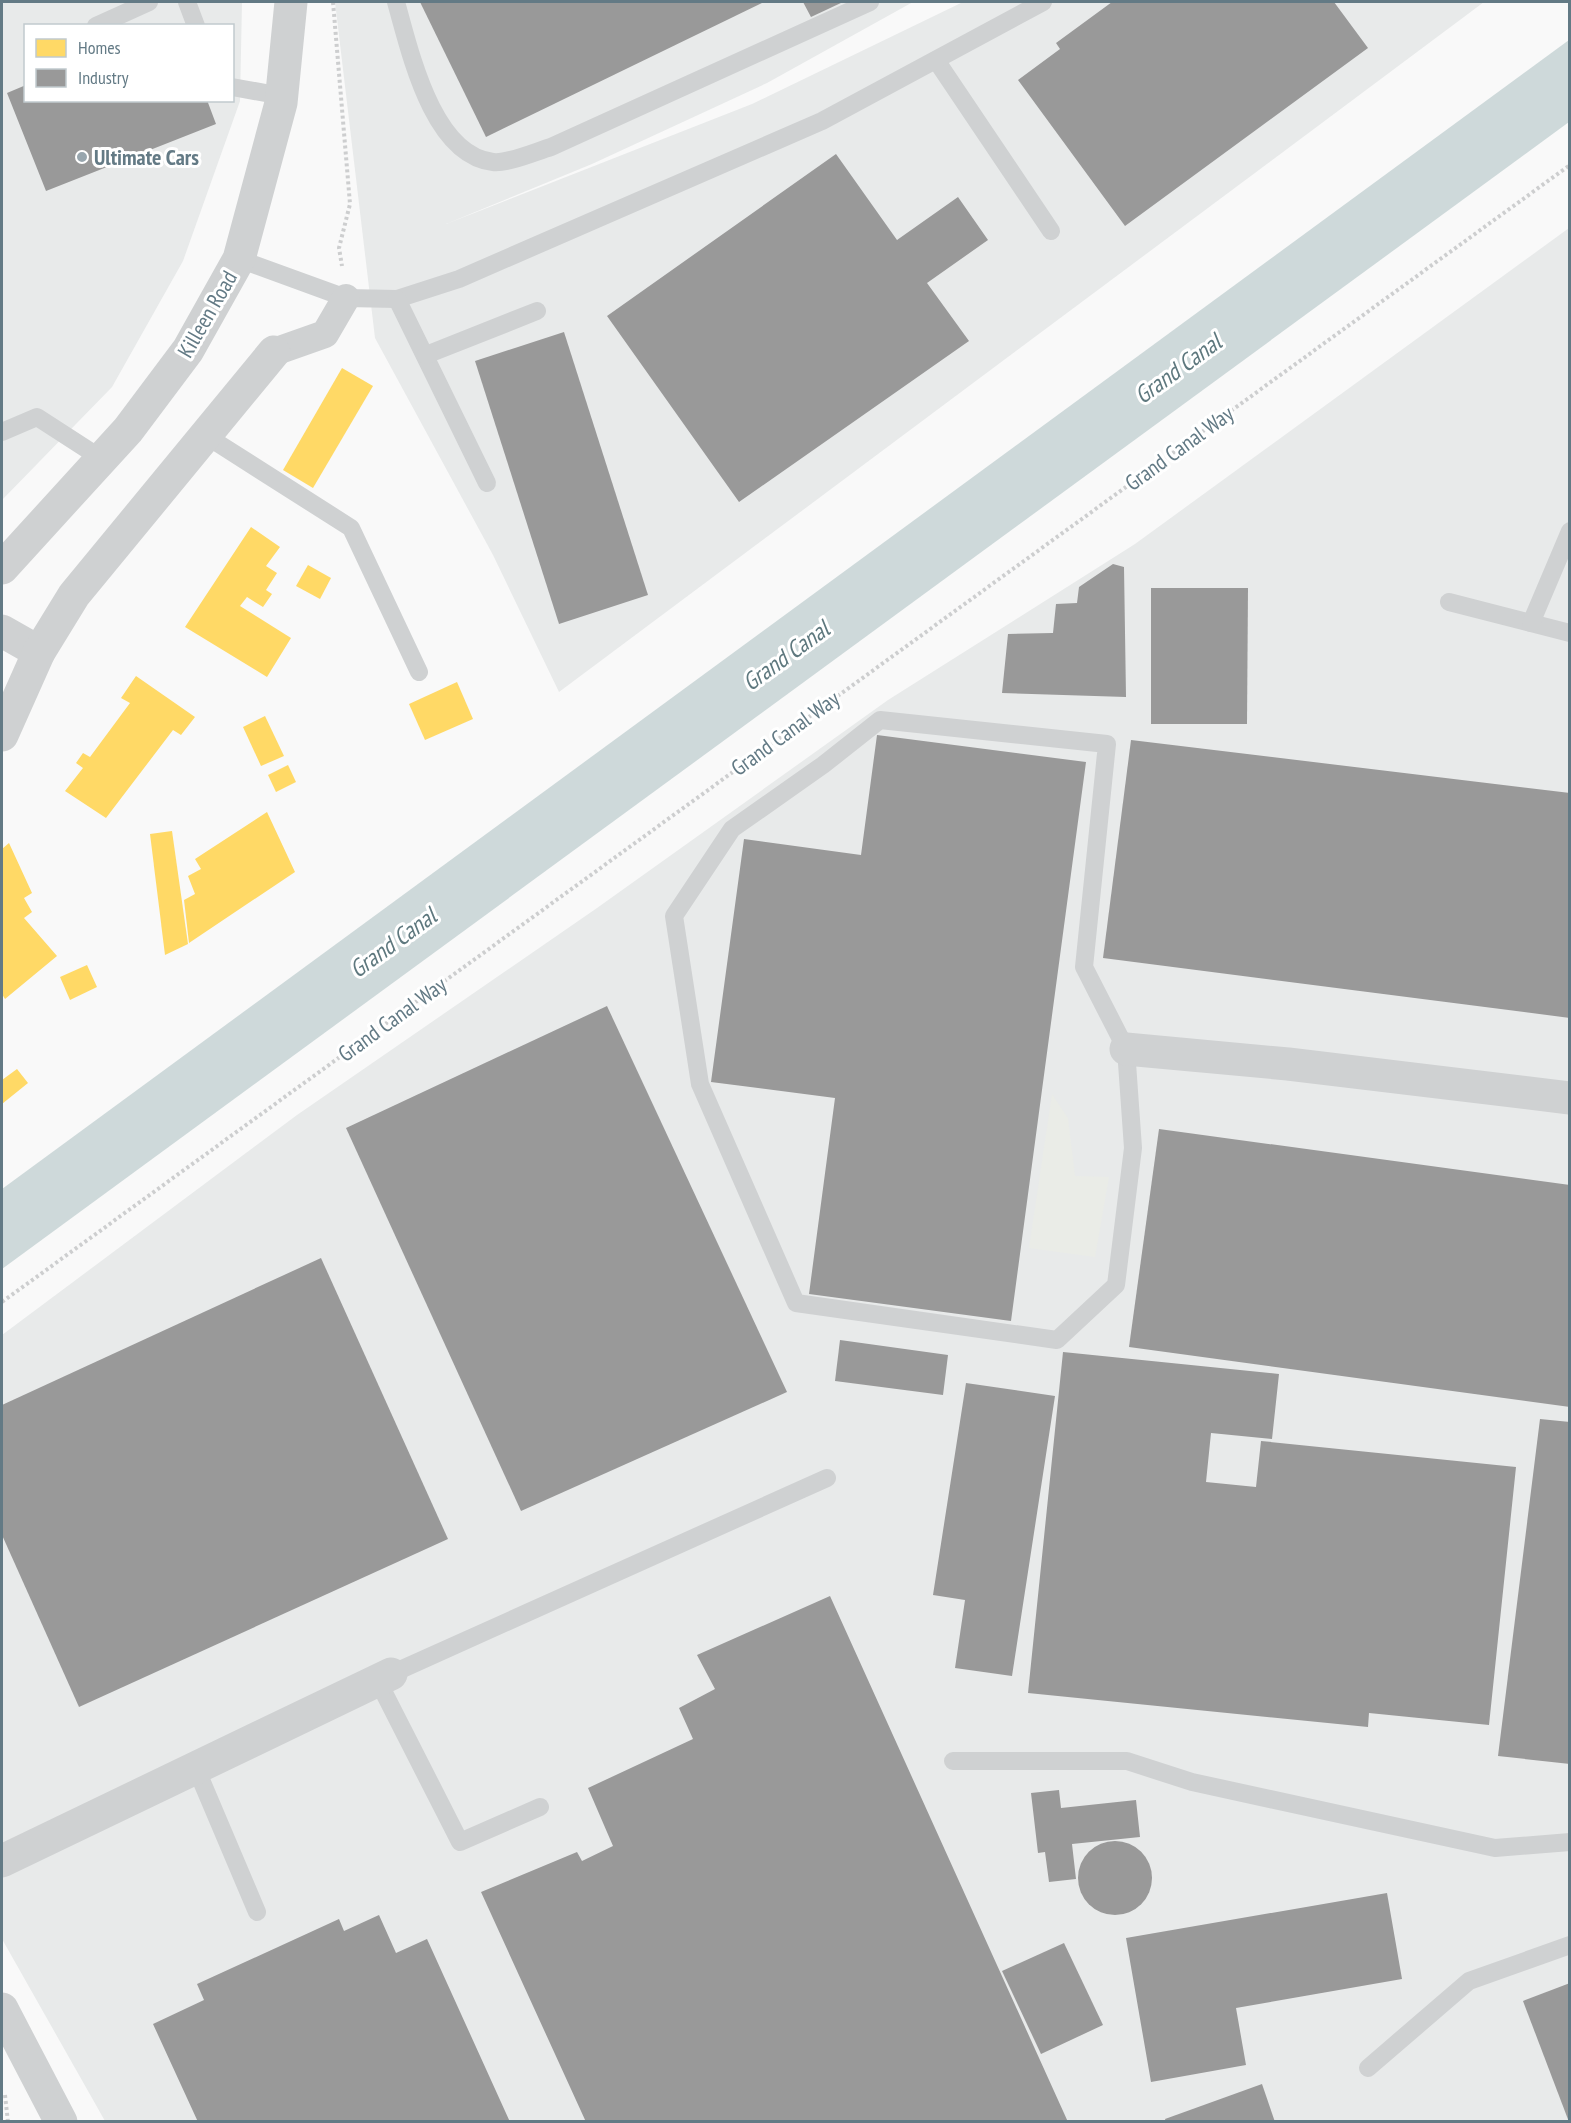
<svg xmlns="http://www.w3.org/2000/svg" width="1571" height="2123" font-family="'PT Sans Narrow',sans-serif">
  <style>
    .built { fill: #e8eaea; fill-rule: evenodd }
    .green { fill: #eaece7 }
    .water { fill: #ced9da }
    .homes { fill: #ffd966 }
    .industry { fill: #999 }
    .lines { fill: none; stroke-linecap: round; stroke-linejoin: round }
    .path { stroke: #cdcecf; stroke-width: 4; stroke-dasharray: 3 3; stroke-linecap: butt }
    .service { stroke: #cfd1d2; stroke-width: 18 }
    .pedestrian { stroke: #cfd1d2; stroke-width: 28 }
    .minor { stroke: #cfd1d2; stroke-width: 33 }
    .tertiary { stroke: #cfd1d2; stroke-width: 33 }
    .poi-dot { fill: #98a6ae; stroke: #fff; stroke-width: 2 }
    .labels { text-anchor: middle; stroke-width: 6; stroke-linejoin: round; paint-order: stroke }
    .poi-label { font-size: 22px; font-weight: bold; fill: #637a85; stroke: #fff; text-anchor: start }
    .street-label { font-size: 22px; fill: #637a85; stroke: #fff }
    .water-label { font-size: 24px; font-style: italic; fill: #5e787e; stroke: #fff }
  </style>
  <rect width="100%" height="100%" fill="#f9f9f9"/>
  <!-- built -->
  <g class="built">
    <path d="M2 2H242L240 101 183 261 112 387 2 500ZM26 26H232V100H26Z"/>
    <path d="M335 2H913L767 83 592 164 446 224 752 104 963 2H1484L559 692 493 555 375 338Z"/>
    <path d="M1569 228V2121H105L2 1939V1335L297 1115 597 908 888 700 1135 544Z"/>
  </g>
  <!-- green -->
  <path class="green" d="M1052 1094 1068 1118 1075 1176 1109 1177 1095 1257 1029 1248Z"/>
  <!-- water -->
  <path class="water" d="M1569 40V122L2 1269V1189Z"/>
  <!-- homes -->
  <g class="homes">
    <path d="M342 368 373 386 313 488 283 470Z"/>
    <path d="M251 527 280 547 266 566 277 573 266 590 272 594 263 607 247 597 240 606 291 638 267 677 185 627Z"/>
    <path d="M308 565 331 578 320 599 296 586Z"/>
    <path d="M136 676 195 717 181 735 173 730 106 818 65 791 83 768 76 763 83 753 90 757 130 703 121 698Z"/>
    <path d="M457 682 473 719 425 740 409 704Z"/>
    <path d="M265 716 284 756 261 766 243 727Z"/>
    <path d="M288 765 296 782 276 792 268 775Z"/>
    <path d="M267 812 295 872 189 943 184 900 195 894 188 876 201 869 195 859Z"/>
    <path d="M172 831 188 944 165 955 150 834Z"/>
    <path d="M9 843 32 893 24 898 32 912 24 918 57 956 5 999 2 994V849Z"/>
    <path d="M87 965 97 987 70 1000 60 977Z"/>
    <path d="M17 1069 28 1083 2 1104V1080Z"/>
  </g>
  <!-- industry -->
  <g class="industry">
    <path d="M420 2H764L486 137Z"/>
    <path d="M803 2H843L811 17Z"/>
    <path d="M1112 2H1334L1368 48 1125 226 1018 80 1060 49 1056 43Z"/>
    <path d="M26 85V100H207L216 124 46 191 7 93Z"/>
    <path d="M836 154 897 240 958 197 988 240 927 283 969 341 739 502 607 316Z"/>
    <path d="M564 332 648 595 559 624 475 361Z"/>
    <path d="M1113 564 1124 567 1126 697 1002 693 1008 634 1053 633 1056 604 1077 603 1079 587Z"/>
    <path d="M1151 588H1248L1247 724H1151Z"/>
    <path d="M877 735 1086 762 1011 1321 809 1294 835 1098 711 1082 744 839 861 855Z"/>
    <path d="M1131 740 1570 793V1018L1103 958Z"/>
    <path d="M607 1006 787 1392 521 1511 346 1128Z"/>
    <path d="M1159 1129 1570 1185V1407L1129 1347Z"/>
    <path d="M321 1258 448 1539 79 1707 2 1535V1405Z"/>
    <path d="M840 1340 948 1355 943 1395 835 1381Z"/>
    <path d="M1063 1352 1279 1374 1272 1439 1211 1433 1206 1482 1256 1487 1261 1441 1516 1467 1489 1725 1369 1713 1368 1727 1028 1693Z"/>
    <path d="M966 1383 1055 1396 1012 1676 955 1668 965 1600 933 1595Z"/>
    <path d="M1540 1419 1570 1422V1764L1498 1756Z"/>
    <path d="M830 1596 1068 2122H586L481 1892 577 1852 582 1861 613 1846 588 1788 693 1739 679 1708 715 1689 697 1655Z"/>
    <path d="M1059 1790 1061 1808 1136 1800 1140 1837 1072 1844 1076 1879 1049 1882 1045 1852 1038 1853 1031 1793Z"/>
    <circle cx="1115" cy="1878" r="37"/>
    <path d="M1387 1893 1402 1979 1236 2008 1246 2065 1151 2082 1126 1938Z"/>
    <path d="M379 1915 396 1953 427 1939 510 2122H198L153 2024 204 2000 197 1984 339 1919 344 1931Z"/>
    <path d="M1064 1943 1103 2025 1041 2054 1002 1971Z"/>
    <path d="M1570 1983V2122H1569L1523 2001Z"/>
    <path d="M1262 2084 1275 2122H1166L1165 2119Z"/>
  </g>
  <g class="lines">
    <!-- path -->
    <g class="path">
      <path d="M333 2 350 204 339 248 342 266"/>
      <path d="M2 1302 1570 165"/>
      <path d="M5 2095 8 2122"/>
    </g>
    <!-- service -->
    <g class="service">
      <path d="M187 2 196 26"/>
      <path d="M396 2C410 51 432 155 493 162 507 164 537 151 551 147L870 2"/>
      <path d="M96 26 149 2"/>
      <path d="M936 60 1051 231"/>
      <path d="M232 87 282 96"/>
      <path d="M239 259 346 298 397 299 459 279 822 121 1043 2"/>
      <path d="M397 299 487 483"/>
      <path d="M426 355 537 311"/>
      <path d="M2 432 37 417 102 459"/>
      <path d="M205 435 351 528 419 672"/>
      <path d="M1449 602 1570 633"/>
      <path d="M1531 623 1570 531"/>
      <path d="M880 720 1107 744 1084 967 1126 1049 1133 1148 1116 1285 1057 1340 796 1303 700 1084 674 916 732 829 823 765Z"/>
      <path d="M391 1674 827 1478"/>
      <path d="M378 1681 460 1842 540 1807"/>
      <path d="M953 1761H1127L1192 1782 1495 1848 1570 1842"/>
      <path d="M196 1768 257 1912"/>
      <path d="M1368 2068 1469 1981 1570 1945"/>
    </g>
    <!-- pedestrian -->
    <path class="pedestrian" d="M274 352 325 334 346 298"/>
    <!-- minor -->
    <g class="minor">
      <path d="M2 631 39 652"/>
      <path d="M2 735 39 652 74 595 274 352"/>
      <path d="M1126 1049 1288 1064 1570 1098"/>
      <path d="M2 1861 391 1674"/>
    </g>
    <!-- tertiary -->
    <g class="tertiary">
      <path d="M2 568 128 430 188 350 239 259 281 103 291 2"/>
      <path d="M2 2009 61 2122"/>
    </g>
  </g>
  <!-- markers -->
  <circle class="poi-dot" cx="82" cy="157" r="6"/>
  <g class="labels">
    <!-- poi labels -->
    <g class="poi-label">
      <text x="94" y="165">Ultimate Cars</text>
    </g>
    <!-- street labels -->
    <g class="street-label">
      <text transform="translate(207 314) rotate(-60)" y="8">Killeen Road</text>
      <text transform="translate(1179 448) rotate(-36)" y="8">Grand Canal Way</text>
      <text transform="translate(785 733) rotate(-36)" y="8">Grand Canal Way</text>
      <text transform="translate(392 1019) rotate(-36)" y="8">Grand Canal Way</text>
    </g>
    <!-- water labels -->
    <g class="water-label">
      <text transform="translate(1178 369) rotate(-36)" y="8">Grand Canal</text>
      <text transform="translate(786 656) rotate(-36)" y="8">Grand Canal</text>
      <text transform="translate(393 943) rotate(-36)" y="8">Grand Canal</text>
    </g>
  </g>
  <!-- border -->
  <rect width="1571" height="2123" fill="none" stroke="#637a85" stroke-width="6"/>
  <!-- legend -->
  <rect x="24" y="24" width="210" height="78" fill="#ffffff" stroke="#c1cace" stroke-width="1.5"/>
  <rect x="36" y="39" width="30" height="18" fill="#ffd966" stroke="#c1cace" stroke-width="1.5"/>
  <text x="78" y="54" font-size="18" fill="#637a85">Homes</text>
  <rect x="36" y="69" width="30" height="18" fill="#999999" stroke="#c1cace" stroke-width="1.5"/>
  <text x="78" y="84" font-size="18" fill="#637a85">Industry</text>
</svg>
